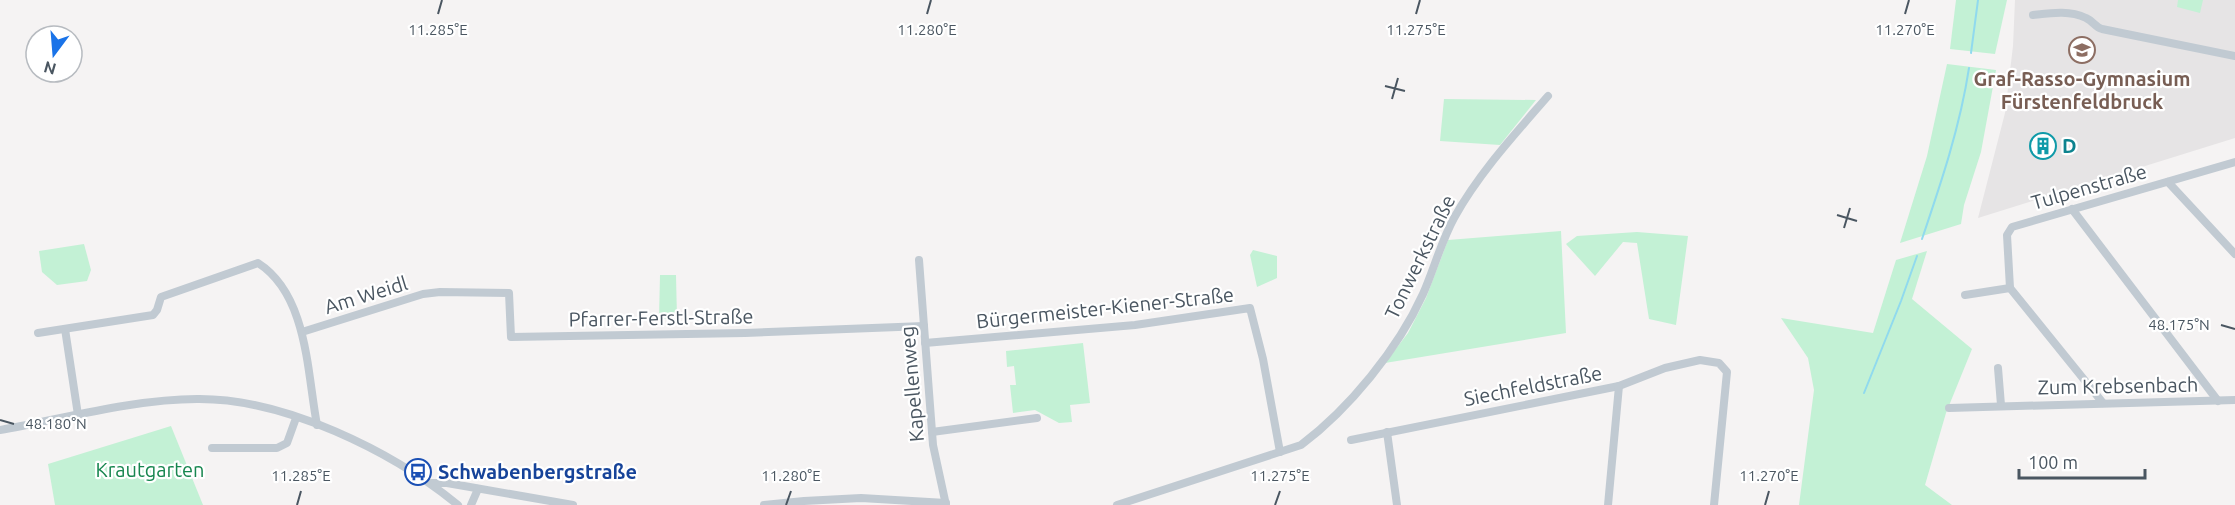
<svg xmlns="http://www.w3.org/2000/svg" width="2235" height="505" font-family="Ubuntu,sans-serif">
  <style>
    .education { fill: #e6e4e5 }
    .green { fill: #c3f1d5 }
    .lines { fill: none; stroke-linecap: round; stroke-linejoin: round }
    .stream { stroke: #90daee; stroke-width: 2 }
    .minor { stroke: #c1cad2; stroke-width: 8 }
    .ticks { fill: none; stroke: #4a5661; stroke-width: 2 }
    .labels { text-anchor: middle; stroke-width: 4.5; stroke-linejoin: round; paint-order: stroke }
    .education-label { font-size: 20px; font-weight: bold; fill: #785e54; stroke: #fff }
    .culture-label { font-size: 20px; font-weight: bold; fill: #0d838f; stroke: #fff; text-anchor: start }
    .street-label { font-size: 20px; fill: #4a5661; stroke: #fff }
    .park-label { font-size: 20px; fill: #17864f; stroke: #fff }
    .transit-label { font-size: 20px; font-weight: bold; fill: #164399; stroke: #fff; text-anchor: start }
    .ticks-label { font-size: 15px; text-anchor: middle; fill: #4a5661; stroke: #fff; stroke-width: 4.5; stroke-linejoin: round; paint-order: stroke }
  </style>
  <rect width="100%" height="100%" fill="#f5f3f3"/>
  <!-- education -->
  <path class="education" d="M2015 0H2235V138L1978 218 2005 113 2013 46Z"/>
  <!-- green -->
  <g class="green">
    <path d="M1956 0H2007L1995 54 1950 49Z"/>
    <path d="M2178 0H2203L2200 13 2177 7Z"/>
    <path d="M1947 64 1996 70 1981 152 1964 205 1961 224 1900 243 1927 156Z"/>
    <path d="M1444 99 1536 100 1500 145 1440 141Z"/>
    <path d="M1561 231 1566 333 1385 363 1408 333 1426 298 1448 240Z"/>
    <path d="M1637 232 1688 236 1676 325 1649 319 1637 243 1623 242 1595 276 1566 244 1577 236Z"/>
    <path d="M84 244 91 270 87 281 57 285 42 272 39 251Z"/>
    <path d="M1253 250 1277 256V278L1257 287 1250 255Z"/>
    <path d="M1927 251 1912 299 1972 349 1946 413 1925 485 1952 505H1799L1814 390 1808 358 1781 318 1873 333 1896 260Z"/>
    <path d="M660 275H676L677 319H659Z"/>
    <path d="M1083 343 1090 403 1070 405 1072 422 1059 423 1035 410 1013 413 1010 385H1016L1014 366 1007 367 1006 351Z"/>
    <path d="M171 426 203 505H55L48 464Z"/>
  </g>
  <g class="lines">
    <!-- stream -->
    <g class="stream">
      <path d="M1971 53 1978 0"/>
      <path d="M1922 239C1941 183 1960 127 1969 68"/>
      <path d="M1864 393 1901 301 1917 256"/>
    </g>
    <!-- minor -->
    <g class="minor">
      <path d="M2033 15C2051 13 2069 10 2086 18 2093 21 2095 27 2102 29L2235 56"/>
      <path d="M2168 182 2235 254"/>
      <path d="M2072 209 2218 401"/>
      <path d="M919 260 933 445 946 505"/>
      <path d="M1965 295 2010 288"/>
      <path d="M65 329 78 415"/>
      <path d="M302 332 423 294 440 292 509 293 511 337 745 333 924 326"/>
      <path d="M38 333 153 315 157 310 161 297 258 263C308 295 307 373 317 425"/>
      <path d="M925 343 1135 325 1250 308 1263 359 1280 452"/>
      <path d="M1998 368 2001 405"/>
      <path d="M2103 403 2010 288 2007 235 2012 227 2235 162"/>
      <path d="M1949 408 2235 400"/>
      <path d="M0 430C62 419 135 399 197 399 284 398 392 451 458 505"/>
      <path d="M932 432 1037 418"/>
      <path d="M1387 432 1397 505"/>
      <path d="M1351 440 1619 386 1665 368 1700 360 1719 363 1727 372 1714 505"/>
      <path d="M212 448H277L287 443 296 418"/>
      <path d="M432 483H447L573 505"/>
      <path d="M471 505 478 489"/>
      <path d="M764 505 804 501 861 498 946 503"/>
      <path d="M1117 505 1301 445C1349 409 1398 349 1423 294 1434 269 1441 242 1454 218 1479 173 1515 134 1548 96"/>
      <path d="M1608 505 1619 386"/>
    </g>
  </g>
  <!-- ticks -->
  <path class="ticks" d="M438 14 442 0M927 14 931 0M1416 14 1420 0M1905 14 1909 0M1385 86 1405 91M1392 99 1398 78M1837 215 1857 221M1844 228 1850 208M2221 325 2235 329M0 420 14 424M297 505 301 491M786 505 791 491M1275 505 1280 491M1765 505 1769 491"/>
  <!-- icons -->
  <defs>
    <symbol id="school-ring" viewBox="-11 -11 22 22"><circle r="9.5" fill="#fff" stroke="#8d6e63" stroke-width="1.5"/><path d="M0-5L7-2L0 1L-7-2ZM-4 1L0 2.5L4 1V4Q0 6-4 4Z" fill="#8d6e63"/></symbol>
    <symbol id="building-ring" viewBox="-11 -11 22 22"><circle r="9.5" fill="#fff" stroke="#0f9aa8" stroke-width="1.5"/><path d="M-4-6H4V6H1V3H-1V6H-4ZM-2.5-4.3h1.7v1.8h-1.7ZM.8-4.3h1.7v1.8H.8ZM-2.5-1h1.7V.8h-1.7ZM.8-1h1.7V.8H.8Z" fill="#0f9aa8"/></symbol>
    <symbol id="bus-ring" viewBox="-11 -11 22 22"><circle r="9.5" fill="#fff" stroke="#1a4fb4" stroke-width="1.5"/><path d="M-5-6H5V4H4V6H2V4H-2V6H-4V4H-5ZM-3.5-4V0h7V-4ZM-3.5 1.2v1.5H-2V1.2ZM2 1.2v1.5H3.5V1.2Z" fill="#1a4fb4"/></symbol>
  </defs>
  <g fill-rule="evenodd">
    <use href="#school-ring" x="2067" y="35" width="30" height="30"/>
    <use href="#building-ring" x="2028" y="131" width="30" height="30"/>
    <use href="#bus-ring" x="403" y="457" width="30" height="30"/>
  </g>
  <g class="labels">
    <!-- education labels -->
    <g class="education-label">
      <text x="2082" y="86">Graf-Rasso-Gymnasium<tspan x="2082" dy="23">Fürstenfeldbruck</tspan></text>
    </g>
    <!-- culture labels -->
    <g class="culture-label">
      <text x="2062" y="153">D</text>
    </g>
    <!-- street labels -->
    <g class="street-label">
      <text transform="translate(2089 187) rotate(-16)" y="7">Tulpenstraße</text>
      <text transform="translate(1420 257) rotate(-64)" y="7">Tonwerkstraße</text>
      <text transform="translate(366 295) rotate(-17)" y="7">Am Weidl</text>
      <text transform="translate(1105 308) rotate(-6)" y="7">Bürgermeister-Kiener-Straße</text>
      <text transform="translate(661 318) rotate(-1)" y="7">Pfarrer-Ferstl-Straße</text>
      <text transform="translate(912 384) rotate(-95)" y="7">Kapellenweg</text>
      <text transform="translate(1533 386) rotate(-11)" y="7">Siechfeldstraße</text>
      <text transform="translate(2118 386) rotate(-1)" y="7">Zum Krebsenbach</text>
    </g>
    <!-- park labels -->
    <g class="park-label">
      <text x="150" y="477">Krautgarten</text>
    </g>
    <!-- transit labels -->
    <g class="transit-label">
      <text x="438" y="479">Schwabenbergstraße</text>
    </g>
  </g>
  <g class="ticks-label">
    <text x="438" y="35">11.285°E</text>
    <text x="927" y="35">11.280°E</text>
    <text x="1416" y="35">11.275°E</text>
    <text x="1905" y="35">11.270°E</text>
    <text x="2179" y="330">48.175°N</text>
    <text x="56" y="429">48.180°N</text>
    <text x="301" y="481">11.285°E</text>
    <text x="791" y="481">11.280°E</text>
    <text x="1280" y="481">11.275°E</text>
    <text x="1769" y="481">11.270°E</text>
  </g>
  <!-- north arrow -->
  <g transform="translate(54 54) rotate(196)"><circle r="28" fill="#ffffff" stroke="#b7bbc0" stroke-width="1.5"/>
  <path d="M0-4.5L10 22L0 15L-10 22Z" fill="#1a73e8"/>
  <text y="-9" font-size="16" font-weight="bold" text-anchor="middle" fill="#4a5661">N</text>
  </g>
  <!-- scale -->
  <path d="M2019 469v9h126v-9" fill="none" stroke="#4a5661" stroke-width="3"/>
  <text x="2028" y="469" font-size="18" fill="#4a5661" stroke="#ffffff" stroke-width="4.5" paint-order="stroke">100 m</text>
</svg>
